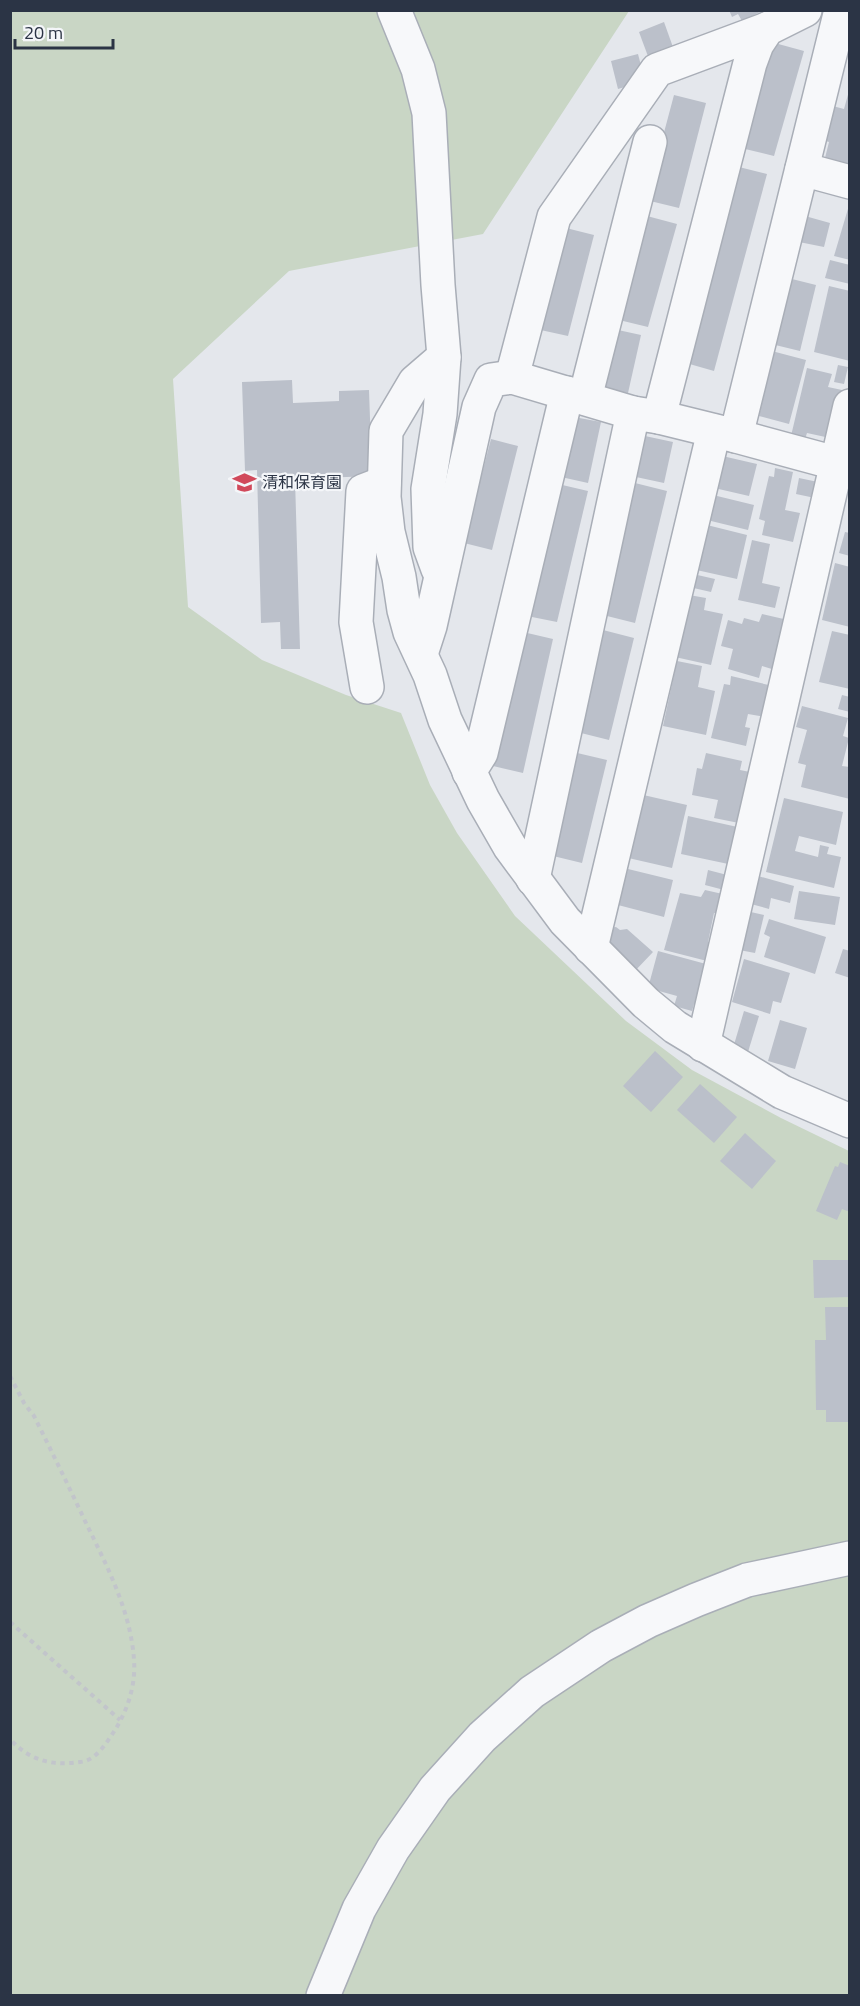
<svg xmlns="http://www.w3.org/2000/svg" width="860" height="2006" font-family="'Titillium Web','Noto Sans JP',sans-serif">
  <style>
    .green { fill: #c9d6c5 }
    .building { fill: #bbc0ca }
    .lines { fill: none; stroke-linecap: round; stroke-linejoin: round }
    .minor-casing { stroke: #a9aeb7; stroke-width: 36 }
    .path { stroke: #c2c5cb; stroke-width: 4; stroke-dasharray: 4.5 4.5; stroke-linecap: butt }
    .minor { stroke: #f7f8fa; stroke-width: 33 }
    .labels { text-anchor: middle; stroke-width: 4.5; stroke-linejoin: round; paint-order: stroke }
    .poi-label { font-size: 16px; fill: #2b3445; stroke: #f4f6f9; text-anchor: start }
  </style>
  <rect width="100%" height="100%" fill="#e4e7ec"/>
  <!-- green -->
  <path class="green" d="M11 11H629L483 234 289 271 173 379 188 607 262 660 346 695 401 713 430 785 457 833 515 916 626 1021 692 1070 781 1118 849 1151V1995L11 1996Z"/>
  <!-- building -->
  <g class="building">
    <path d="M729 10H764L742 21 738 14 732 17Z"/>
    <path d="M664 22 674 50 649 59 639 32Z"/>
    <path d="M771 42 804 51 774 156 741 148Z"/>
    <path d="M638 54 645 81 618 89 611 61Z"/>
    <path d="M849 91H850V164L825 158 829 142 819 139 829 105 844 109Z"/>
    <path d="M674 95 706 103 679 208 646 200Z"/>
    <path d="M739 167 767 174 714 371 686 363Z"/>
    <path d="M850 202V260L834 256Z"/>
    <path d="M647 216 677 224 648 327 619 320Z"/>
    <path d="M805 216 830 223 824 247 799 242Z"/>
    <path d="M562 227 594 235 568 336 536 329Z"/>
    <path d="M830 260 850 265V284L825 278Z"/>
    <path d="M784 277 816 285 800 351 767 343Z"/>
    <path d="M829 286 850 291V361L814 352Z"/>
    <path d="M618 330 641 335 628 393 604 388Z"/>
    <path d="M768 350 806 360 789 424 759 416 767 382 760 380Z"/>
    <path d="M838 365 848 367 844 384 834 382Z"/>
    <path d="M807 368 832 374 828 387 842 390 830 438 807 433 805 439 791 436Z"/>
    <path d="M292 380 293 403 339 401V391L369 390 372 476 295 479 300 649H281L280 622 261 623 257 470 245 471 242 382Z"/>
    <path d="M574 417 601 422 588 483 561 477Z"/>
    <path d="M645 436 673 442 664 483 636 477Z"/>
    <path d="M491 439 518 446 492 550 464 543Z"/>
    <path d="M718 455 757 464 749 496 710 487Z"/>
    <path d="M775 468 793 472 785 510 800 513 793 542 762 535 765 521 759 519 769 476 774 477Z"/>
    <path d="M799 478 818 482 815 498 796 494Z"/>
    <path d="M635 483 667 491 635 623 603 615Z"/>
    <path d="M558 484 588 491 557 622 527 616Z"/>
    <path d="M713 495 754 505 748 530 707 520Z"/>
    <path d="M703 524 747 535 737 579 692 569Z"/>
    <path d="M845 532 850 533V556L839 553Z"/>
    <path d="M752 540 770 544 762 583 780 587 775 608 738 600Z"/>
    <path d="M835 563 850 567V627L822 620Z"/>
    <path d="M693 574 715 579 711 592 689 587Z"/>
    <path d="M689 595 706 598 704 610 723 614 711 665 675 657Z"/>
    <path d="M762 614 788 620 775 670 762 666 759 678 728 669 733 649 721 646 728 620 742 624 744 618 759 622Z"/>
    <path d="M603 630 634 638 609 740 577 732Z"/>
    <path d="M832 631 850 635V689L819 682Z"/>
    <path d="M523 632 553 639 523 773 493 766Z"/>
    <path d="M677 661 702 666 698 687 715 691 706 735 663 726Z"/>
    <path d="M731 676 773 686 766 717 748 714 745 727 750 728 746 746 711 738 724 684 730 685Z"/>
    <path d="M842 695 850 697V712L838 709Z"/>
    <path d="M802 706 848 718 843 736 849 738 842 766 850 767V799L801 787 806 765 798 763 807 730 796 727Z"/>
    <path d="M573 752 607 760 582 863 549 855Z"/>
    <path d="M706 753 742 761 740 770 750 772 739 823 714 818 718 800 692 795 697 768 702 769Z"/>
    <path d="M639 794 687 805 672 868 624 857Z"/>
    <path d="M784 798 843 812 836 845 799 836 795 851 818 857 820 845 829 847 827 854 841 857 834 888 766 872Z"/>
    <path d="M688 816 742 828 733 865 681 854Z"/>
    <path d="M628 869 673 880 664 917 618 905Z"/>
    <path d="M708 870 731 876 728 891 705 885Z"/>
    <path d="M758 876 794 886 790 903 771 898 769 909 751 904Z"/>
    <path d="M705 890 727 895 723 914 714 913 708 942 715 944 711 962 664 950 680 893 701 897Z"/>
    <path d="M799 891 840 897 835 925 794 919Z"/>
    <path d="M742 910 764 915 755 953 734 949Z"/>
    <path d="M769 919 826 937 815 974 764 957 770 937 764 934Z"/>
    <path d="M616 927 620 930 627 929 653 952 633 973 607 941 608 928Z"/>
    <path d="M843 949 850 951V978L835 973Z"/>
    <path d="M658 951 706 964 700 1006 694 1004 692 1011 674 1006 677 996 648 988Z"/>
    <path d="M744 959 790 973 781 1003 773 1001 770 1014 732 1002Z"/>
    <path d="M744 1011 759 1016 748 1052 733 1048Z"/>
    <path d="M780 1020 807 1028 795 1069 768 1061Z"/>
    <path d="M655 1051 683 1077 651 1112 623 1086Z"/>
    <path d="M700 1084 737 1117 714 1143 677 1110Z"/>
    <path d="M745 1133 776 1161 752 1189 720 1161Z"/>
    <path d="M840 1162 850 1166V1212L842 1209 837 1220 816 1211 835 1166 838 1167Z"/>
    <path d="M813 1260H850V1297L814 1298Z"/>
    <path d="M825 1307H850V1422H826V1410H816L815 1340H826Z"/>
  </g>
  <g class="lines">
    <defs>
      <g id="minor">
        <path d="M394 10 418 69 429 113 438 285 444 357 415 382 386 431 384 497 388 532 399 577 404 610 410 632 430 675 445 720 483 800 510 847 565 921 646 1003 675 1027 782 1092 850 1121"/>
        <path d="M802 169 850 182"/>
        <path d="M512 377 554 217 657 70 767 29"/>
        <path d="M585 398 650 142"/>
        <path d="M659 417 750 63 757 44 767 29 805 10"/>
        <path d="M736 436 841 10"/>
        <path d="M438 569 430 547 428 489 440 414 444 357"/>
        <path d="M421 654 430 626 479 407 491 380 512 377 633 413 659 417 736 436 850 467"/>
        <path d="M367 687 356 622 363 491 384 483"/>
        <path d="M469 772 481 753 567 393"/>
        <path d="M533 879 633 413"/>
        <path d="M591 948 714 431"/>
        <path d="M703 1045 850 406"/>
        <path d="M323 1996 359 1909 393 1849 435 1789 482 1737 532 1692 601 1646 648 1621 696 1600 747 1580 850 1558"/>
      </g>
    </defs>
    <!-- minor casing -->
    <use href="#minor" class="minor-casing"/>
    <!-- path -->
    <g class="path">
      <path d="M10 1376 24 1403 34 1416C52 1452 69 1487 86 1523 107 1566 131 1612 134 1660 136 1686 127 1712 113 1733 105 1745 95 1761 80 1762 52 1766 30 1761 10 1739"/>
      <path d="M10 1622 120 1720"/>
    </g>
    <!-- minor -->
    <use href="#minor" class="minor"/>
  </g>
  <!-- icons -->
  <defs>
    <symbol id="school-bare" viewBox="-9 -9 18 18"><path d="M0-5L7-2L0 1L-7-2ZM-4 1L0 2.5L4 1V4Q0 6-4 4Z" fill="#d1495b" stroke="#f4f6f9" stroke-width="2.5" paint-order="stroke"/></symbol>
  </defs>
  <g fill-rule="evenodd">
    <use href="#school-bare" x="228" y="466" width="33" height="33"/>
  </g>
  <g class="labels">
    <!-- poi labels -->
    <g class="poi-label">
      <text x="262" y="488">清和保育園</text>
    </g>
  </g>
  <!-- border -->
  <rect width="860" height="2006" fill="none" stroke="#2b3445" stroke-width="24"/>
  <!-- scale -->
  <path d="M15 39v9h98v-9" fill="none" stroke="#2b3445" stroke-width="3"/>
  <text x="24" y="39" font-size="18" fill="#2b3445" stroke="#f4f6f9" stroke-width="4.5" paint-order="stroke">20 m</text>
</svg>
